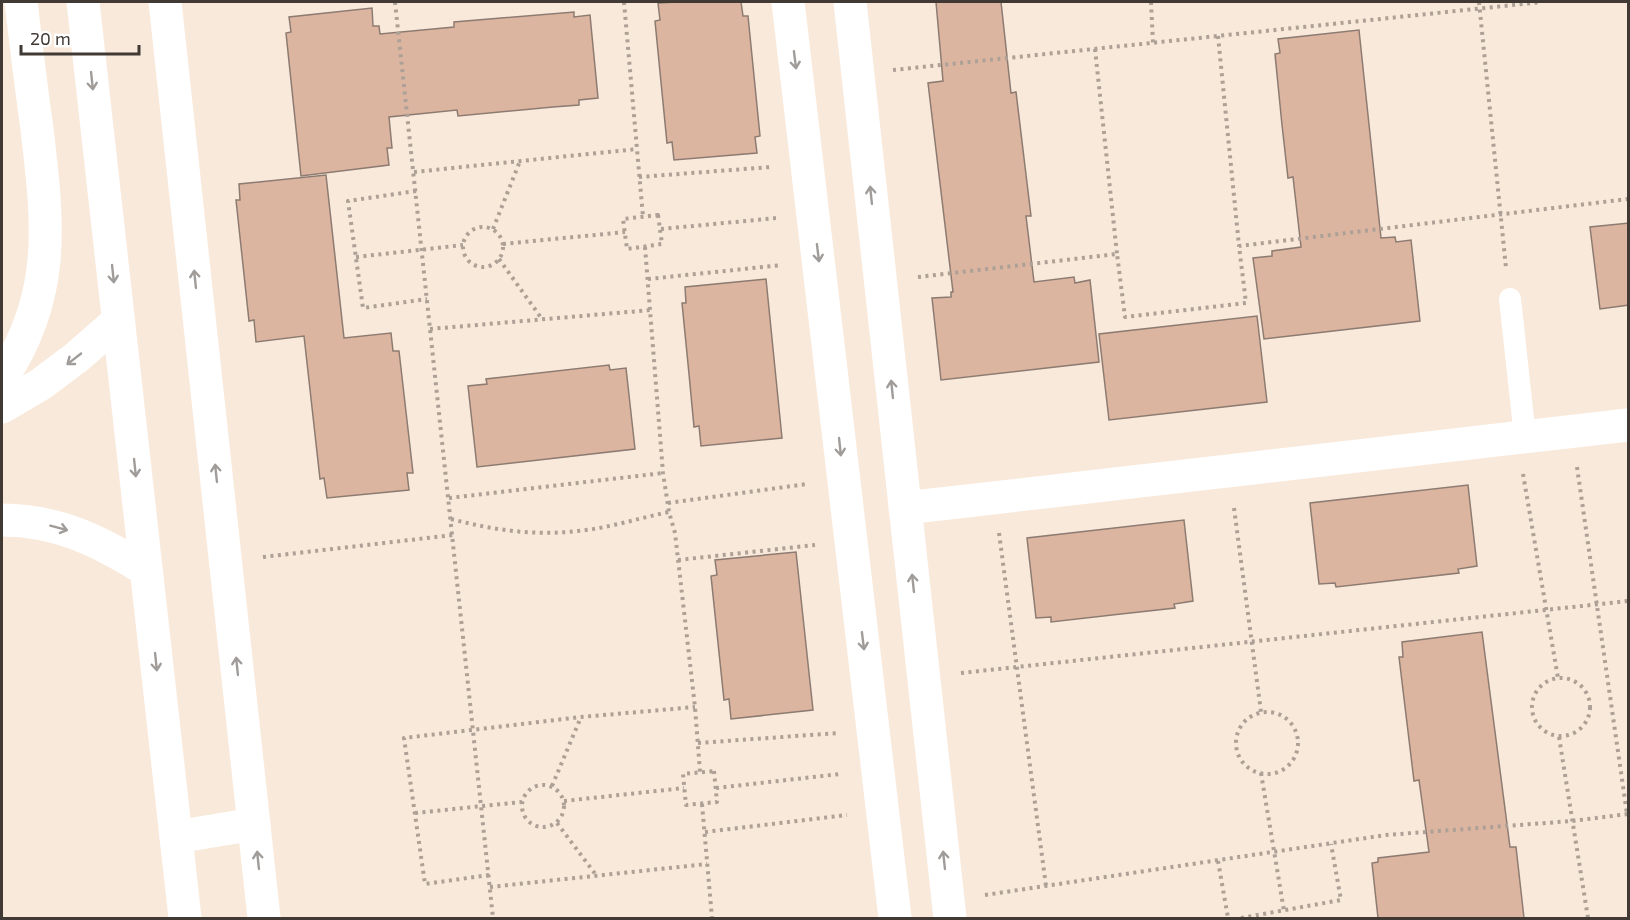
<svg xmlns="http://www.w3.org/2000/svg" width="1630" height="920" font-family="'Exo 2',sans-serif">
  <style>
    .building { fill: #dcb5a0; stroke: #8d7b72; stroke-width: 1.5 }
    .lines { fill: none; stroke-linecap: round; stroke-linejoin: round }
    .path { stroke: #ada096; stroke-width: 4; stroke-dasharray: 3 4.5; stroke-linecap: butt }
    .lane { stroke: #fff; stroke-width: 22 }
    .street { stroke: #fff; stroke-width: 33 }
    .oneway { stroke: #a09c9a }
  </style>
  <rect width="100%" height="100%" fill="#f9e9da"/>
  <!-- building -->
  <g class="building">
    <path d="M677 2H741L743 16H748L760 136 755 137 757 153 674 160 672 142 667 143 655 21 660 20 658 3Z"/>
    <path d="M936 2H1001L1011 93 1016 92 1031 216H1026L1034 282 1074 277 1075 283 1090 280 1099 362 941 380 932 298 951 297V292H953L928 83 943 81Z"/>
    <path d="M372 8 373 26H379L380 34 454 27V22L574 12V17L590 15 598 98 579 100V105L553 107 458 116 457 110 389 117 392 148H387L389 165 301 176 286 33 291 32 289 17Z"/>
    <path d="M1359 30 1381 238 1395 237 1396 242 1411 240 1420 321 1264 339 1253 258 1272 256V251L1301 247 1293 177 1288 178 1282 125 1275 54 1280 53 1278 39Z"/>
    <path d="M326 175 344 338 391 333 393 351H399L413 473H407L409 490 327 498 324 478 320 479 304 336 256 342 254 320 249 321 236 200H240L239 184Z"/>
    <path d="M1629 223V305L1600 309 1590 227Z"/>
    <path d="M766 279 782 438 701 446 699 426 694 427 689 374 682 303H686L685 287Z"/>
    <path d="M1257 316 1267 402 1109 420 1099 334Z"/>
    <path d="M609 365 610 370 626 368 635 449 477 467 468 386 487 384 486 379Z"/>
    <path d="M1468 485 1477 566 1458 569 1459 573 1336 587 1335 583 1319 584 1310 503Z"/>
    <path d="M1184 520 1193 601 1174 604 1175 608 1121 614 1051 622V617L1036 618 1027 538Z"/>
    <path d="M796 552 813 710 731 719 729 699 724 700 711 576 717 575 715 560Z"/>
    <path d="M1482 632 1510 847H1516L1524 918H1378L1372 863 1378 862V858L1429 852 1419 780 1414 781 1399 657H1403L1402 642Z"/>
  </g>
  <g class="lines">
    <!-- path -->
    <g class="path">
      <path d="M395 2 493 918"/>
      <path d="M624 2 643 217"/>
      <path d="M1151 2 1153 43"/>
      <path d="M1479 2 1506 268"/>
      <path d="M1218 36 1239 246"/>
      <path d="M1095 49 1117 254"/>
      <path d="M893 70 1542 2"/>
      <path d="M414 172 637 149"/>
      <path d="M639 177 771 167"/>
      <path d="M416 191 348 201 363 308 427 299"/>
      <path d="M658 215 662 244 627 249 623 219Z"/>
      <circle cx="483" cy="247" r="20"/>
      <path d="M493 229 520 161"/>
      <path d="M661 229 777 218"/>
      <path d="M503 244 625 232"/>
      <path d="M645 247 663 473 669 512 675 533 695 707 700 772"/>
      <path d="M356 257 463 245"/>
      <path d="M499 259 542 319"/>
      <path d="M918 277 1117 254 1125 317 1246 303 1239 246 1628 199"/>
      <path d="M648 279 782 265"/>
      <path d="M430 329 651 310"/>
      <path d="M1577 467 1627 814"/>
      <path d="M1523 474 1558 678"/>
      <path d="M449 498 663 473"/>
      <path d="M668 503 807 484"/>
      <path d="M1234 508 1261 712"/>
      <path d="M451 519C493 530 534 536 578 531 609 528 639 518 669 512"/>
      <path d="M999 533 1046 886"/>
      <path d="M263 557 453 535"/>
      <path d="M678 560 815 545"/>
      <path d="M961 673 1628 601"/>
      <circle cx="1561" cy="707" r="29"/>
      <circle cx="1267" cy="743" r="31"/>
      <path d="M1559 737 1588 918"/>
      <path d="M698 743 838 733"/>
      <path d="M714 771 717 802 686 805 683 774Z"/>
      <path d="M1261 773 1284 911"/>
      <circle cx="543" cy="806" r="21"/>
      <path d="M552 786 581 717"/>
      <path d="M716 788 840 774"/>
      <path d="M564 801 684 788"/>
      <path d="M702 804 712 918"/>
      <path d="M415 813 522 802"/>
      <path d="M557 823 596 875"/>
      <path d="M705 832 847 815"/>
      <path d="M1218 861 1228 918"/>
      <path d="M489 875 425 884 404 738 581 717 695 707"/>
      <path d="M490 887 707 864"/>
      <path d="M985 895 1386 835 1572 821 1628 814"/>
      <path d="M1241 918 1341 900 1331 844"/>
    </g>
    <!-- lane -->
    <path class="lane" d="M1510 299 1525 437"/>
    <!-- street -->
    <g class="street">
      <path d="M83 2 185 918"/>
      <path d="M165 2 264 918"/>
      <path d="M788 2 895 918"/>
      <path d="M850 2 950 918"/>
      <path d="M2 378C57 295 48 223 37 129 31 87 26 44 21 2"/>
      <path d="M2 407 41 384 77 357 118 321"/>
      <path d="M905 508 1628 425"/>
      <path d="M2 520C57 520 100 541 146 570"/>
      <path d="M176 837 254 824"/>
    </g>
  </g>
  <!-- one-way arrows -->
  <defs><path id="oneway-shaft" d="M-6 0H5M1.5-3L5.5 0L1.5 3" fill="none" stroke-width="1.6" stroke-linecap="round" stroke-linejoin="round" transform="scale(1.5)"/></defs>
  <g class="oneway">
    <use href="#oneway-shaft" transform="translate(795 60) rotate(83)"/>
    <use href="#oneway-shaft" transform="translate(92 81) rotate(84)"/>
    <use href="#oneway-shaft" transform="translate(871 195) rotate(-96)"/>
    <use href="#oneway-shaft" transform="translate(818 253) rotate(83)"/>
    <use href="#oneway-shaft" transform="translate(113 274) rotate(84)"/>
    <use href="#oneway-shaft" transform="translate(195 279) rotate(-96)"/>
    <use href="#oneway-shaft" transform="translate(74 359) rotate(142)"/>
    <use href="#oneway-shaft" transform="translate(892 389) rotate(-96)"/>
    <use href="#oneway-shaft" transform="translate(840 447) rotate(84)"/>
    <use href="#oneway-shaft" transform="translate(135 468) rotate(84)"/>
    <use href="#oneway-shaft" transform="translate(216 473) rotate(-96)"/>
    <use href="#oneway-shaft" transform="translate(59 528) rotate(15)"/>
    <use href="#oneway-shaft" transform="translate(913 583) rotate(-96)"/>
    <use href="#oneway-shaft" transform="translate(863 641) rotate(83)"/>
    <use href="#oneway-shaft" transform="translate(156 662) rotate(84)"/>
    <use href="#oneway-shaft" transform="translate(237 666) rotate(-96)"/>
    <use href="#oneway-shaft" transform="translate(258 860) rotate(-96)"/>
    <use href="#oneway-shaft" transform="translate(944 860) rotate(-96)"/>
  </g>
  <!-- border -->
  <rect width="1630" height="920" fill="none" stroke="#403934" stroke-width="6"/>
  <!-- scale -->
  <path d="M21 45v9h118v-9" fill="none" stroke="#403934" stroke-width="3"/>
  <text x="30" y="45" font-size="18" fill="#403934" stroke="#ffffff" stroke-width="4.5" paint-order="stroke">20 m</text>
</svg>
